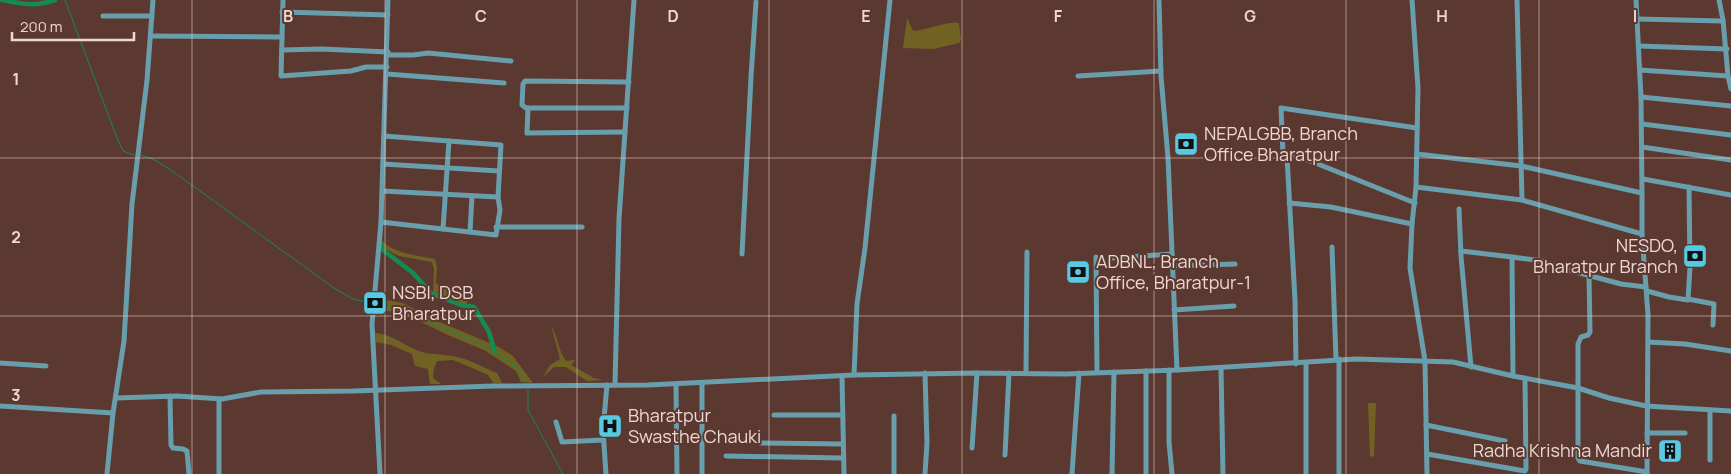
<svg xmlns="http://www.w3.org/2000/svg" width="1731" height="474" font-family="Manrope,sans-serif">
  <style>
    .green { fill: #716224 }
    .lines { fill: none; stroke-linecap: round; stroke-linejoin: round }
    .stream { stroke: #148b51; stroke-width: 1 }
    .canal { stroke: #148b51; stroke-width: 4.5 }
    .minor { stroke: #699eac; stroke-width: 5 }
    .grid { fill: none; stroke: #edd7d1; stroke-width: 1; stroke-opacity: 0.55 }
    .labels { text-anchor: middle; stroke-width: 4; stroke-linejoin: round; paint-order: stroke }
    .poi-label { font-size: 18px; fill: #edd7d1; stroke: #5c3930; text-anchor: start }
    .grid-label { font-size: 16px; text-anchor: middle; font-weight: bold; fill: #edd7d1; stroke: #5c3930; stroke-width: 4; stroke-linejoin: round; paint-order: stroke }
  </style>
  <rect width="100%" height="100%" fill="#5c3930"/>
  <!-- green -->
  <g class="green">
    <path d="M907 18 913 31C928 30 946 21 959 23L961 40 959 43 933 49 903 48Z"/>
    <path d="M382 240C390 253 420 256 435 259L437 268 436 283 444 288 463 292 467 296V305L463 307 433 296 434 269 432 262 399 256 381 247Z"/>
    <path d="M376 298 403 303 435 320 499 347 513 356 533 383 521 382 516 371 484 350 450 336 409 316 375 308Z"/>
    <path d="M551 325C558 337 558 350 566 361L575 360 571 365 594 378 602 380 587 381 566 367H554L543 377 550 365 560 359Z"/>
    <path d="M375 333C393 334 405 347 422 352 433 355 446 354 457 357 471 360 484 368 497 373L502 383H493L488 375 470 367 453 360 437 361 434 368 433 378 441 384H430L428 369 415 366 412 354 391 345 376 342Z"/>
    <path d="M1368 403H1376L1374 457 1370 456Z"/>
  </g>
  <g class="lines">
    <!-- stream -->
    <g class="stream">
      <path d="M65 0 117 138 123 151 134 155"/>
      <path d="M140 155 153 159 171 170 334 288 353 299 371 303"/>
      <path d="M380 304 408 311 434 324 482 344 511 362 525 381"/>
      <path d="M528 390V410L563 474"/>
    </g>
    <!-- canal -->
    <g class="canal">
      <path d="M2 0C23 4 34 7 55 0"/>
      <path d="M380 242 383 250 413 273 432 294 461 305 474 307 489 332 495 352"/>
    </g>
    <!-- minor -->
    <g class="minor">
      <path d="M283 0 281 76 351 71 366 67H387"/>
      <path d="M1159 0 1161 76 1168 158 1177 370"/>
      <path d="M1412 0 1418 88 1416 187 1412 224 1410 268 1425 361 1427 474"/>
      <path d="M1517 0 1522 200"/>
      <path d="M1636 0 1641 97 1642 193"/>
      <path d="M1719 0 1723 20 1728 76 1731 89"/>
      <path d="M282 12 388 15"/>
      <path d="M103 16H152"/>
      <path d="M1637 19 1723 21"/>
      <path d="M151 36 282 37"/>
      <path d="M1639 46 1727 49"/>
      <path d="M282 50 322 49 388 52"/>
      <path d="M388 55H413L428 53 511 61"/>
      <path d="M1640 70 1728 76"/>
      <path d="M387 74 504 83"/>
      <path d="M1078 76 1161 71"/>
      <path d="M1641 97 1731 106"/>
      <path d="M528 108 527 133 625 132"/>
      <path d="M627 108H526L522 105 523 84 525 81 629 82"/>
      <path d="M1642 124 1731 135"/>
      <path d="M1642 147 1731 160"/>
      <path d="M1417 154 1521 166 1642 193V234L1648 315 1647 474"/>
      <path d="M1287 157 1283 154 1281 108 1417 128"/>
      <path d="M383 164 499 171"/>
      <path d="M1643 179 1731 195"/>
      <path d="M1416 187 1522 200 1642 234"/>
      <path d="M382 191 498 197"/>
      <path d="M1289 203 1331 207 1412 224"/>
      <path d="M1459 209 1461 256 1471 367"/>
      <path d="M381 222 496 235 500 210 498 197 501 145 384 136"/>
      <path d="M496 227H582"/>
      <path d="M443 229 449 141"/>
      <path d="M470 232 472 196"/>
      <path d="M1332 247 1336 359"/>
      <path d="M1461 251 1512 257"/>
      <path d="M742 254 751 77 756 2"/>
      <path d="M1096 257 1097 372"/>
      <path d="M1113 258 1172 254"/>
      <path d="M1172 266 1235 264"/>
      <path d="M1589 275 1590 332 1588 335 1581 337 1578 344V458L1580 461 1647 472"/>
      <path d="M1647 291 1669 297 1688 300 1690 267 1689 187"/>
      <path d="M1688 299 1714 304 1713 325"/>
      <path d="M1174 310 1234 306"/>
      <path d="M1648 342 1685 344 1731 351"/>
      <path d="M0 363 46 366"/>
      <path d="M1306 363V474"/>
      <path d="M1296 364 1295 300 1287 157 1289 154 1308 160 1415 203"/>
      <path d="M1221 368 1223 474"/>
      <path d="M1169 370V442L1172 474"/>
      <path d="M1026 373 1027 252"/>
      <path d="M854 375 857 304 865 248 890 0"/>
      <path d="M842 376 844 474"/>
      <path d="M1513 376 1512 257 1542 261 1561 268 1621 284 1646 287"/>
      <path d="M702 383V474"/>
      <path d="M676 384 677 474"/>
      <path d="M615 385 619 219 634 0"/>
      <path d="M170 396 171 445 173 448 183 449 187 451 189 474"/>
      <path d="M116 398 177 396 222 399 261 392 353 391 493 386 648 385 854 375 977 373 1066 374 1177 370 1356 359 1453 362 1513 376 1578 388 1609 398 1646 406 1731 411"/>
      <path d="M0 406 113 413"/>
      <path d="M774 415H841"/>
      <path d="M894 416V474"/>
      <path d="M556 422 562 442 603 440"/>
      <path d="M1426 425 1505 441"/>
      <path d="M1647 433H1685"/>
      <path d="M760 443 842 444"/>
      <path d="M972 448 977 373"/>
      <path d="M1427 454 1525 471 1526 469 1525 378"/>
      <path d="M1005 455 1009 373"/>
      <path d="M726 456 842 458"/>
      <path d="M1710 460V410"/>
      <path d="M107 474 113 413 124 341 132 204 147 80 153 0"/>
      <path d="M219 474V399"/>
      <path d="M380 474 372 324 381 222 388 0"/>
      <path d="M606 474 603 430 607 385"/>
      <path d="M925 474 927 443 925 373"/>
      <path d="M1072 474 1079 373"/>
      <path d="M1112 474 1114 372"/>
      <path d="M1146 474V371"/>
      <path d="M1339 474V359"/>
    </g>
  </g>
  <!-- grid -->
  <path class="grid" d="M192 0V474M385 0V474M577 0V474M769 0V474M962 0V474M1154 0V474M1346 0V474M1539 0V474M0 158H1731M0 316H1731"/>
  <!-- icons -->
  <defs>
    <symbol id="bank-square" viewBox="-11 -11 22 22"><rect x="-9" y="-9" width="18" height="18" rx="4" fill="#57c9e3" stroke="#5c3930"/><path d="M-6-4H6V4H-6ZM0-2.3a2.3 2.3 0 1 0 0 4.6a2.3 2.3 0 1 0 0-4.6Z" fill="#111"/></symbol>
    <symbol id="hospital-square" viewBox="-11 -11 22 22"><rect x="-9" y="-9" width="18" height="18" rx="4" fill="#57c9e3" stroke="#5c3930"/><path d="M-5-5h3v3.5h4V-5h3V5h-3V1.5h-4V5h-3Z" fill="#111"/></symbol>
    <symbol id="building-square" viewBox="-11 -11 22 22"><rect x="-9" y="-9" width="18" height="18" rx="4" fill="#57c9e3" stroke="#5c3930"/><path d="M-4-6H4V6H1V3H-1V6H-4ZM-2.5-4.3h1.7v1.8h-1.7ZM.8-4.3h1.7v1.8H.8ZM-2.5-1h1.7V.8h-1.7ZM.8-1h1.7V.8H.8Z" fill="#111"/></symbol>
  </defs>
  <g fill-rule="evenodd">
    <use href="#bank-square" x="1172" y="130" width="28" height="28"/>
    <use href="#bank-square" x="1681" y="242" width="28" height="28"/>
    <use href="#bank-square" x="1064" y="258" width="28" height="28"/>
    <use href="#bank-square" x="361" y="289" width="28" height="28"/>
    <use href="#hospital-square" x="596" y="412" width="28" height="28"/>
    <use href="#building-square" x="1656" y="437" width="28" height="28"/>
  </g>
  <g class="labels">
    <!-- poi labels -->
    <g class="poi-label">
      <text x="1204" y="140">NEPALGBB, Branch<tspan x="1204" dy="21">Office Bharatpur</tspan></text>
      <text x="1678" y="252" text-anchor="end">NESDO,<tspan x="1678" dy="21">Bharatpur Branch</tspan></text>
      <text x="1096" y="268">ADBNL, Branch<tspan x="1096" dy="21">Office, Bharatpur-1</tspan></text>
      <text x="392" y="299">NSBI, DSB<tspan x="392" dy="21">Bharatpur</tspan></text>
      <text x="628" y="422">Bharatpur<tspan x="628" dy="21">Swasthe Chauki</tspan></text>
      <text x="1652" y="457" text-anchor="end">Radha Krishna Mandir</text>
    </g>
  </g>
  <g class="grid-label">
    <text x="288" y="22">B</text>
    <text x="481" y="22">C</text>
    <text x="673" y="22">D</text>
    <text x="866" y="22">E</text>
    <text x="1058" y="22">F</text>
    <text x="1250" y="22">G</text>
    <text x="1442" y="22">H</text>
    <text x="1635" y="22">I</text>
    <text x="16" y="85">1</text>
    <text x="16" y="243">2</text>
    <text x="16" y="401">3</text>
  </g>
  <!-- scale -->
  <path d="M12 32v8h122v-8" fill="none" stroke="#edd7d1" stroke-width="2.5"/>
  <text x="20" y="32" font-size="15" fill="#edd7d1" stroke="#5c3930" stroke-width="4" paint-order="stroke">200 m</text>
</svg>
